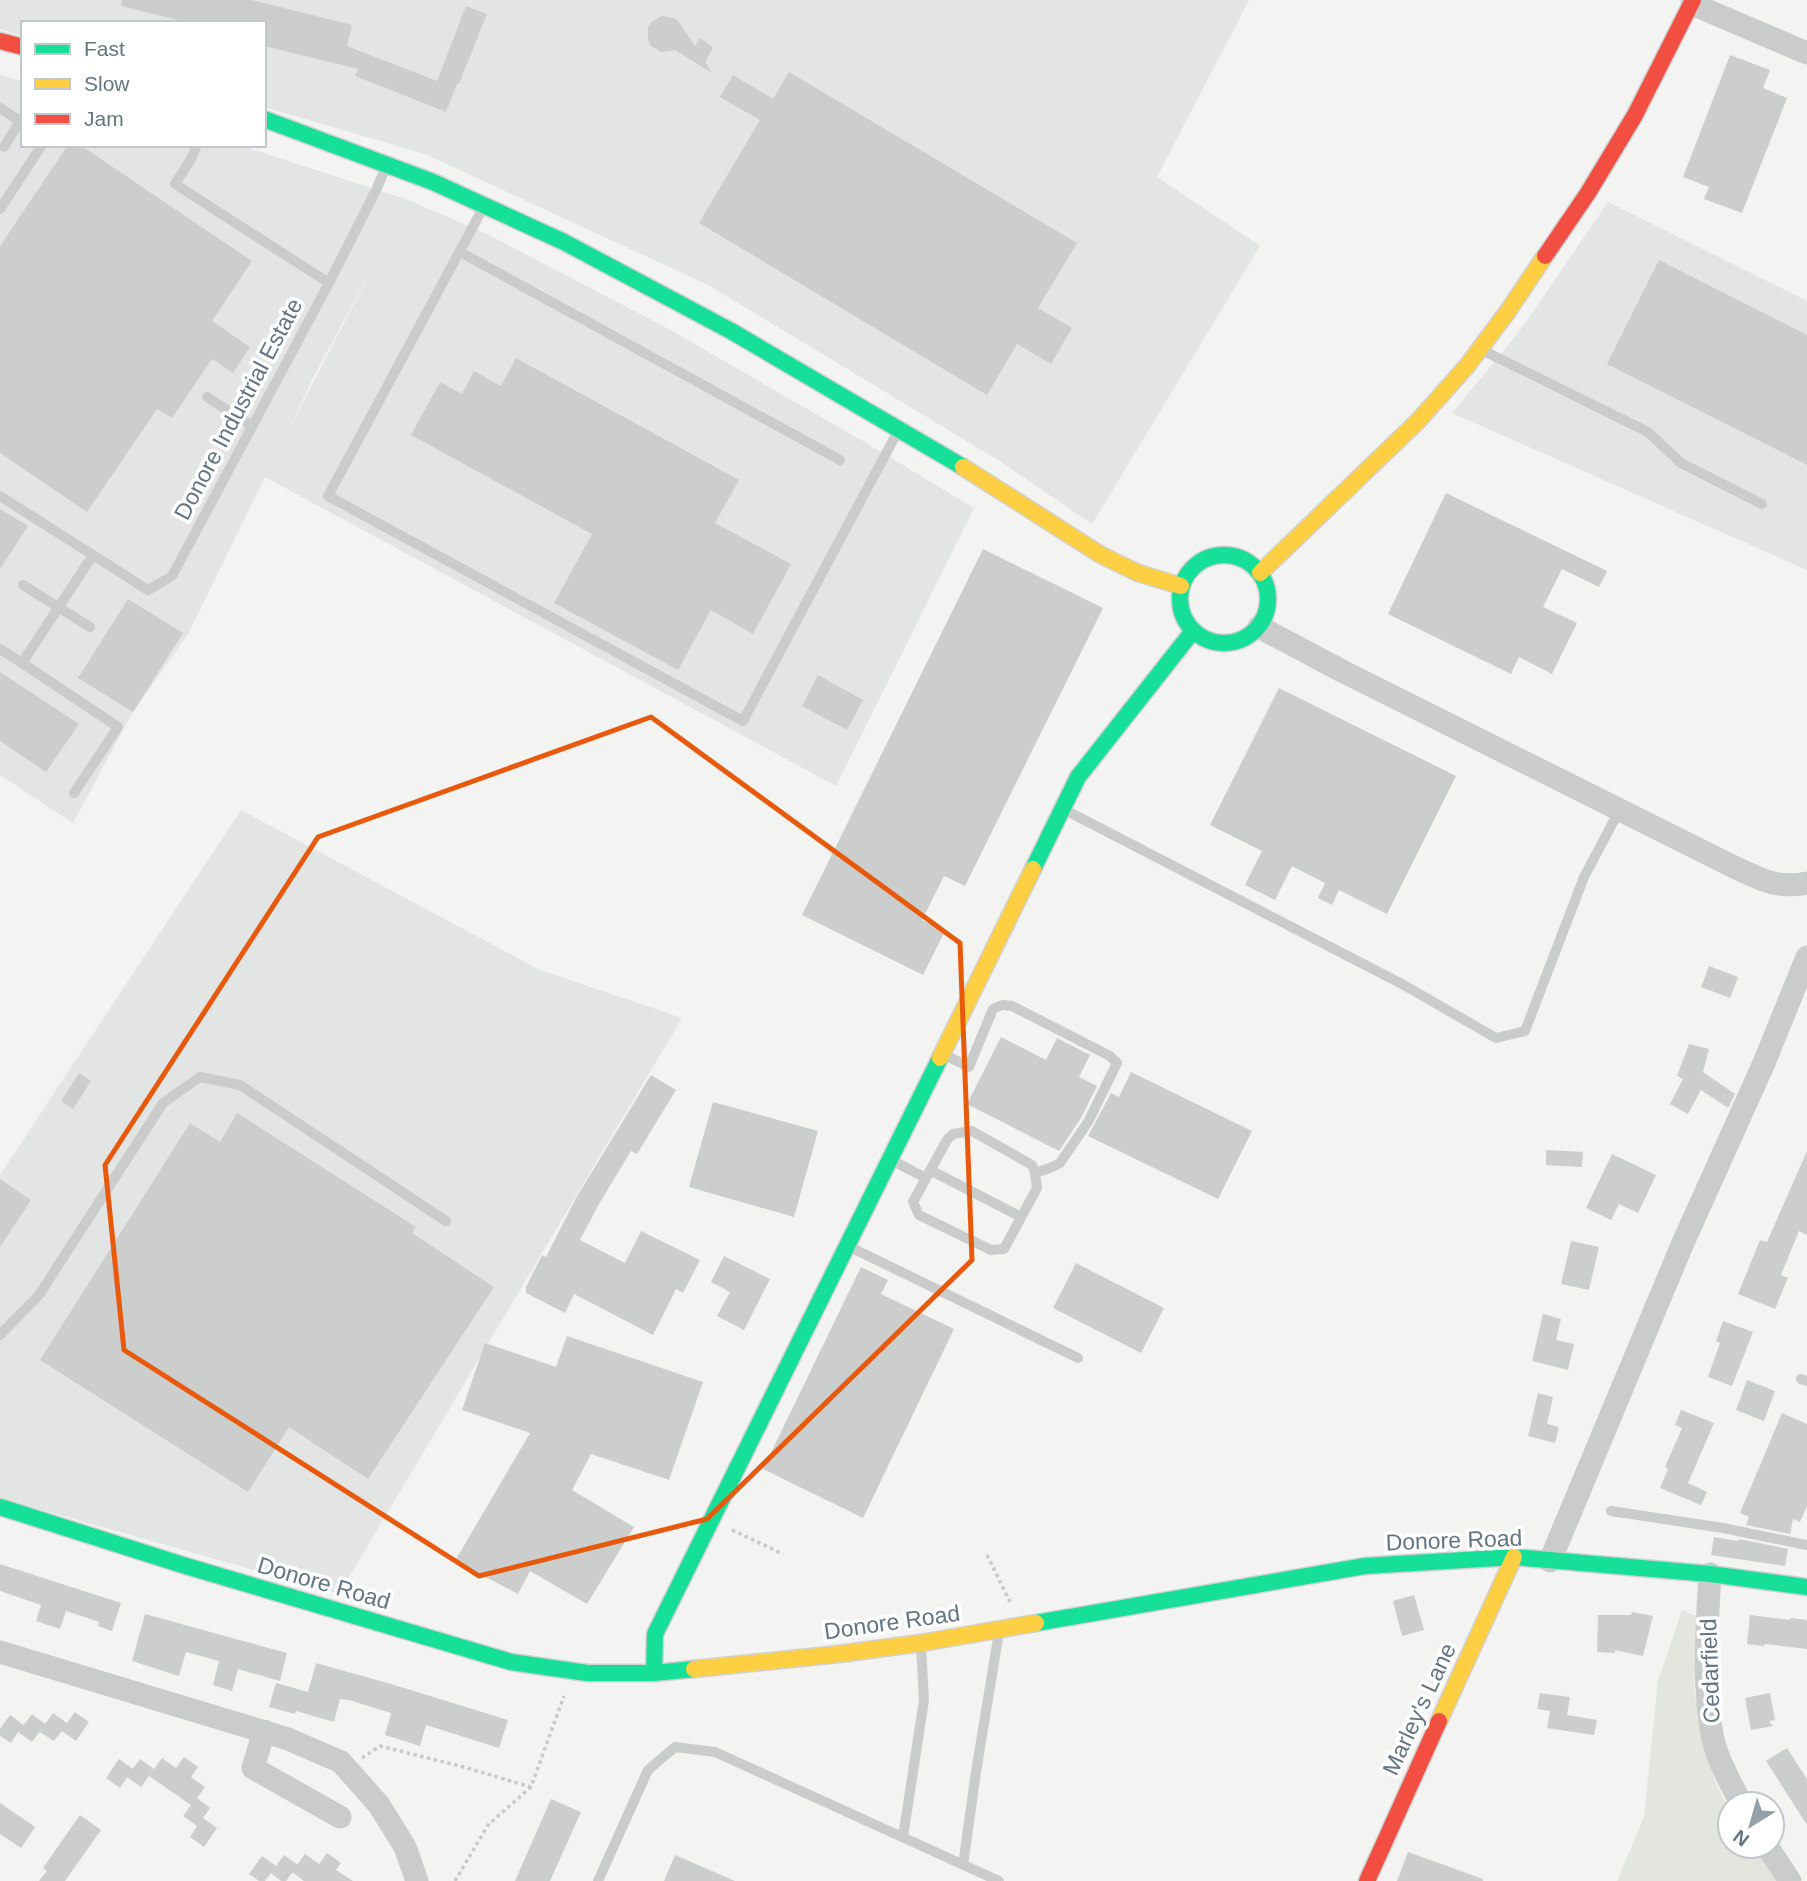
<svg xmlns="http://www.w3.org/2000/svg" width="1807" height="1881" font-family="Helvetica,sans-serif">
  <style>
    .built { fill: #e3e5e4; fill-rule: evenodd }
    .green { fill: #e2e6df }
    .building { fill: #cccece }
    .lines { fill: none; stroke-linecap: round; stroke-linejoin: round }
    .fast-casing { stroke: #d0d1d2; stroke-width: 19 }
    .slow-casing { stroke: #d0d1d2; stroke-width: 19 }
    .jam-casing { stroke: #d0d1d2; stroke-width: 19 }
    .path { stroke: #c8c9c9; stroke-width: 3.5; stroke-dasharray: 3.5 3.5; stroke-linecap: butt }
    .lane { stroke: #cacccc; stroke-width: 10 }
    .street { stroke: #cacccc; stroke-width: 23 }
    .fast { stroke: #16e098; stroke-width: 16 }
    .slow { stroke: #ffcf43; stroke-width: 16 }
    .jam { stroke: #f24e42; stroke-width: 16 }
    .marked { fill: none; stroke: #e8590c; stroke-width: 5; stroke-linejoin: round }
    .labels { text-anchor: middle; stroke-width: 7; stroke-linejoin: round; paint-order: stroke }
    .street-label { font-size: 23px; fill: #637582; stroke: #fff }
  </style>
  <rect width="100%" height="100%" fill="#f3f3f1"/>
  <!-- built -->
  <g class="built">
    <path d="M0 0H1249L1157 177 1260 246 1092 524 998 460 708 285 425 154 264 107V23H23V36L0 29Z"/>
    <path d="M0 75 23 81V145H239L408 200 483 232 665 327 868 444 974 508 836 786 265 477 188 634 133 712 73 823 0 775ZM369 274V275L286 435 314 376Z"/>
    <path d="M1608 202 1807 301V570L1452 413 1519 332Z"/>
    <path d="M241 810 540 970 682 1018 339 1594 0 1498V1175Z"/>
  </g>
  <!-- green -->
  <path class="green" d="M1682 1610 1697 1616 1696 1665 1694 1689 1703 1746 1717 1786 1730 1810V1846H1753L1777 1881H1617L1644 1817 1658 1681Z"/>
  <!-- building -->
  <g class="building">
    <path d="M122 0H252L352 25 347 46 437 81 466 6 487 14 459 84H457L446 112 355 76 358 69 264 46V23H190L121 6Z"/>
    <path d="M662 16 674 18 679 22 695 46 700 38 713 47 705 62 712 73 675 50 661 52 651 46 648 40V28L651 22Z"/>
    <path d="M1730 55 1770 70 1763 88 1787 98 1742 213 1704 199 1709 187 1683 177Z"/>
    <path d="M789 72 1077 243 1038 308 1072 328 1051 364 1017 344 987 395 699 223 760 120 720 97 733 75 773 99Z"/>
    <path d="M68 145H80L252 261 212 321 250 347 233 373 212 359 172 418 157 409 87 512 0 453V246Z"/>
    <path d="M1659 260 1807 335V465L1607 364Z"/>
    <path d="M516 358 739 480 715 523 791 564 753 634 711 610 678 670 554 603 592 534 411 435 440 382 462 394 474 371 501 386Z"/>
    <path d="M1446 493 1607 571 1599 587 1562 569 1543 607 1577 623 1552 674 1519 657 1511 674 1388 614Z"/>
    <path d="M0 509 28 526 0 569Z"/>
    <path d="M983 549 1103 608 965 886 944 876 922 920 945 931 923 975 802 915Z"/>
    <path d="M128 599 183 633 133 712 78 678Z"/>
    <path d="M0 672 79 724 46 772 0 741Z"/>
    <path d="M818 675 863 700 847 730 802 706Z"/>
    <path d="M1279 688 1456 776 1387 914 1339 890 1332 905 1318 898 1325 883 1292 866 1275 900 1245 885 1262 851 1210 825Z"/>
    <path d="M1709 966 1738 977 1730 998 1701 987Z"/>
    <path d="M1001 1037 1046 1060 1057 1038 1090 1055 1079 1077 1097 1086 1081 1118 1059 1151 967 1104Z"/>
    <path d="M1689 1044 1709 1049 1703 1072 1735 1094 1728 1108 1701 1090 1688 1114 1670 1104 1683 1079 1677 1076Z"/>
    <path d="M1131 1072 1252 1131 1218 1199 1088 1136 1111 1093 1119 1097Z"/>
    <path d="M79 1073 91 1081 73 1109 61 1101Z"/>
    <path d="M651 1075 676 1090 637 1154 631 1151 599 1204 580 1240 625 1263 641 1231 700 1260 683 1293 676 1289 653 1335 574 1294 565 1313 526 1293V1287L542 1255 546 1257 576 1198Z"/>
    <path d="M713 1102 818 1131 794 1217 689 1187Z"/>
    <path d="M237 1113 416 1227 412 1233 494 1287 368 1479 289 1427 248 1492 40 1360 190 1123 220 1142Z"/>
    <path d="M1546 1150 1583 1152 1582 1167 1546 1165Z"/>
    <path d="M1807 1151V1235L1799 1231 1781 1275 1788 1278 1775 1309 1738 1294 1760 1240 1767 1242Z"/>
    <path d="M1612 1154 1656 1175 1638 1213 1619 1204 1611 1220 1586 1208Z"/>
    <path d="M0 1179 31 1200 0 1247Z"/>
    <path d="M1571 1241 1599 1247 1589 1290 1561 1284Z"/>
    <path d="M724 1256 770 1279 744 1330 717 1316 730 1292 711 1282Z"/>
    <path d="M1076 1263 1164 1308 1141 1353 1053 1308Z"/>
    <path d="M861 1267 888 1280 881 1294 954 1329 863 1518 763 1469Z"/>
    <path d="M1543 1314 1561 1319 1556 1340 1574 1344 1568 1370 1532 1361Z"/>
    <path d="M1723 1321 1753 1332 1732 1386 1708 1377 1720 1343 1716 1341Z"/>
    <path d="M567 1336 703 1382 669 1480 591 1454 572 1490 634 1527 587 1604 530 1571 518 1594 455 1561 530 1433 462 1410 485 1343 556 1367Z"/>
    <path d="M1747 1380 1775 1391 1764 1421 1736 1410Z"/>
    <path d="M1538 1393 1553 1397 1547 1424 1559 1427 1555 1443 1528 1436Z"/>
    <path d="M1681 1410 1714 1423 1688 1483 1707 1492 1701 1505 1660 1488 1668 1469 1665 1467 1682 1428 1675 1425Z"/>
    <path d="M1782 1413 1807 1424V1506L1800 1522 1793 1519 1790 1534 1746 1525 1749 1517 1740 1513Z"/>
    <path d="M1714 1537 1738 1541 1739 1539 1788 1549 1785 1566 1711 1555Z"/>
    <path d="M0 1564 121 1603 112 1631 98 1626 99 1622 66 1611 60 1629 36 1621 41 1605 0 1591Z"/>
    <path d="M1414 1595 1424 1630 1402 1636 1393 1601Z"/>
    <path d="M1632 1612 1653 1616 1643 1656 1615 1650V1653L1597 1652 1598 1615H1631Z"/>
    <path d="M145 1614 287 1653 280 1681 238 1669 232 1691 213 1685 219 1661 186 1652 179 1676 132 1661Z"/>
    <path d="M1750 1615 1790 1620 1791 1618 1807 1620V1649L1765 1644 1764 1646 1747 1644Z"/>
    <path d="M316 1663 391 1684 508 1720 499 1748 426 1725 420 1746 385 1735 391 1713 349 1700 340 1699 334 1722 296 1711 295 1714 269 1707 276 1683 308 1692Z"/>
    <path d="M1540 1693 1570 1697 1567 1715 1597 1720 1594 1735 1547 1728 1550 1711 1537 1709Z"/>
    <path d="M1770 1693 1775 1720 1769 1721 1773 1726 1751 1730 1745 1698Z"/>
    <path d="M75 1712 89 1722 76 1741 62 1731 54 1741 40 1732 43 1727 32 1742 18 1732 11 1743 0 1736V1729L10 1715 24 1725 21 1729 32 1714 45 1724 53 1713 67 1723Z"/>
    <path d="M1787 1748 1807 1779V1825L1766 1761Z"/>
    <path d="M184 1757 198 1767 191 1777 205 1787 197 1798 210 1808 203 1818 217 1828 204 1847 190 1837 197 1826 183 1816 194 1801 191 1805 149 1776 162 1758 176 1768Z"/>
    <path d="M119 1759 133 1769 129 1774 140 1759 154 1769 141 1787 127 1777 120 1788 106 1778Z"/>
    <path d="M551 1799 581 1812 550 1881H515Z"/>
    <path d="M0 1803 35 1827 21 1848 0 1834Z"/>
    <path d="M80 1815 101 1830 65 1881H39L47 1871 43 1868Z"/>
    <path d="M1408 1852 1483 1879V1881H1397Z"/>
    <path d="M327 1853 341 1863 336 1870 353 1881H304L292 1872 305 1854 319 1864Z"/>
    <path d="M284 1855 298 1865 286 1881H281L271 1873 265 1881H259L249 1874 262 1856 276 1866Z"/>
    <path d="M675 1855 735 1881H664Z"/>
  </g>
  <g class="lines">
    <defs>
      <g id="fast">
        <path d="M264 119 433 182 564 242 731 331 963 467"/>
        <circle cx="1224" cy="599" r="44"/>
        <path d="M1033 869 1078 777 1193 631"/>
        <path d="M0 1507 186 1566 511 1662 587 1673H654L694 1669"/>
        <path d="M1036 1623 1365 1566 1514 1557 1710 1574 1807 1587"/>
        <path d="M654 1673 655 1634 940 1058"/>
      </g>
      <g id="slow">
        <path d="M963 467 1101 555 1138 573 1181 586"/>
        <path d="M1260 573 1418 421 1467 366 1508 311 1545 256"/>
        <path d="M940 1058 1033 869"/>
        <path d="M694 1669 839 1654 921 1643 1036 1623"/>
        <path d="M1439 1721 1514 1557"/>
      </g>
      <g id="jam">
        <path d="M0 41 23 47"/>
        <path d="M1545 256 1588 193 1635 115 1693 0"/>
        <path d="M1367 1881 1439 1721"/>
      </g>
    </defs>
    <!-- fast casing -->
    <use href="#fast" class="fast-casing"/>
    <!-- slow casing -->
    <use href="#slow" class="slow-casing"/>
    <!-- jam casing -->
    <use href="#jam" class="jam-casing"/>
    <!-- path -->
    <g class="path">
      <path d="M732 1530 783 1554"/>
      <path d="M987 1555 1010 1602"/>
      <path d="M362 1758 380 1746 464 1767 531 1787 564 1696"/>
      <path d="M455 1881 488 1825 531 1787"/>
    </g>
    <!-- lane -->
    <g class="lane">
      <path d="M0 108 20 121 23 117"/>
      <path d="M4 147 20 121 23 123"/>
      <path d="M483 208 328 496 743 721 898 431"/>
      <path d="M0 209 42 145"/>
      <path d="M460 252 840 460"/>
      <path d="M329 283 377 188 386 166"/>
      <path d="M1482 350 1648 432 1681 463 1762 504"/>
      <path d="M207 397 252 426"/>
      <path d="M0 496 148 590 172 576 329 283 175 184 191 159 197 145"/>
      <path d="M23 585 90 627"/>
      <path d="M0 649 22 663"/>
      <path d="M74 793 118 727 22 663 93 555"/>
      <path d="M1065 810 1402 984 1496 1038 1525 1031 1584 877 1619 811"/>
      <path d="M945 1055 969 1067 993 1009 1002 1005 1012 1006 1110 1056 1117 1063 1088 1122 1060 1163 1050 1168 1035 1173"/>
      <path d="M893 1161 926 1178 947 1140 953 1134 972 1131 1032 1165 1035 1173 1037 1188 1004 1249 991 1250 919 1215 913 1202 926 1178"/>
      <path d="M930 1170 1021 1217"/>
      <path d="M850 1247 1078 1358"/>
      <path d="M0 1335 39 1295 163 1103 200 1077 240 1085 446 1221"/>
      <path d="M1801 1379 1807 1381"/>
      <path d="M1611 1511 1723 1528 1807 1545"/>
      <path d="M903 1837 924 1700 921 1646"/>
      <path d="M963 1865 976 1772 999 1632"/>
      <path d="M598 1881 648 1770 675 1747 715 1752 999 1881"/>
    </g>
    <!-- street -->
    <g class="street">
      <path d="M1692 4 1807 53"/>
      <path d="M1259 627 1342 671 1732 866C1760 879 1775 889 1807 883"/>
      <path d="M1550 1561 1682 1245 1764 1063 1807 957"/>
      <path d="M1710 1574C1707 1628 1702 1685 1713 1739 1717 1758 1732 1787 1742 1804"/>
      <path d="M0 1652 288 1739 341 1762 379 1805 405 1847 417 1881"/>
      <path d="M264 1731 253 1768 340 1817"/>
      <path d="M1767 1846 1790 1881"/>
    </g>
    <!-- fast -->
    <use href="#fast" class="fast"/>
    <!-- slow -->
    <use href="#slow" class="slow"/>
    <!-- jam -->
    <use href="#jam" class="jam"/>
  </g>
  <!-- marked area -->
  <path class="marked" d="M651 717 960 943 972 1260 707 1519 479 1576 124 1350 105 1165 318 837Z"/>
  <g class="labels">
    <!-- street labels -->
    <g class="street-label">
      <text transform="translate(238 409) rotate(-62)" y="8">Donore Industrial Estate</text>
      <text transform="translate(1454 1540) rotate(-2)" y="8">Donore Road</text>
      <text transform="translate(324 1583) rotate(16)" y="8">Donore Road</text>
      <text transform="translate(892 1622) rotate(-8)" y="8">Donore Road</text>
      <text transform="translate(1710 1671) rotate(-92)" y="8">Cedarfield</text>
      <text transform="translate(1419 1709) rotate(-65)" y="8">Marley's Lane</text>
    </g>
  </g>
  <!-- legend -->
  <rect x="21" y="21" width="245" height="126" fill="#ffffff" stroke="#c1c8cd" stroke-width="2"/>
  <rect x="35" y="44" width="35" height="10" fill="#16e098" stroke="#c1c8cd" stroke-width="2"/>
  <text x="84" y="56" font-size="21" fill="#637582">Fast</text>
  <rect x="35" y="79" width="35" height="10" fill="#ffcf43" stroke="#c1c8cd" stroke-width="2"/>
  <text x="84" y="91" font-size="21" fill="#637582">Slow</text>
  <rect x="35" y="114" width="35" height="10" fill="#f24e42" stroke="#c1c8cd" stroke-width="2"/>
  <text x="84" y="126" font-size="21" fill="#637582">Jam</text>
  <!-- north arrow -->
  <g transform="translate(1751 1825) rotate(217)"><circle r="33" fill="#ffffff" stroke="#c1c8cd" stroke-width="2"/>
  <path d="M0-5L12 26L0 18L-12 26Z" fill="#95a1a9"/>
  <text y="-10" font-size="19" font-weight="bold" text-anchor="middle" fill="#637582">N</text>
  </g>
</svg>
